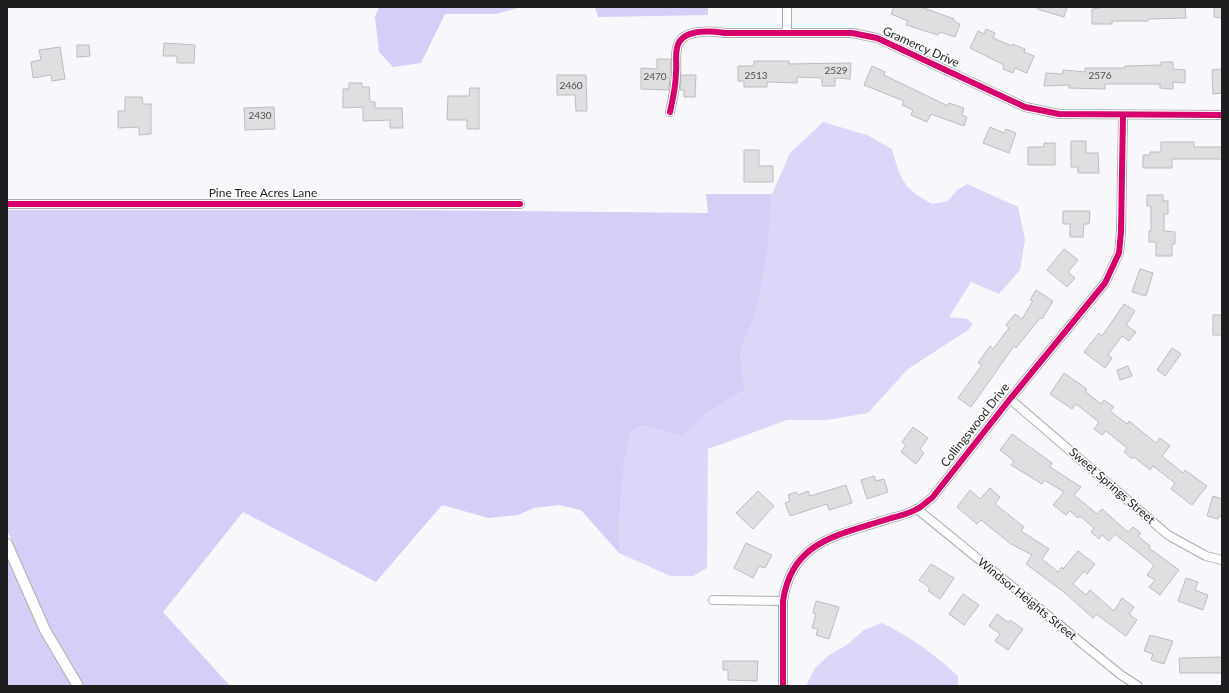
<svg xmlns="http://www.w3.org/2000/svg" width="1229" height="693" font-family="Lato,sans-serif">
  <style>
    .green { fill: #dcd7f9 }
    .forest { fill: #d5cef6 }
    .building { fill: #dfdee1; stroke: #bdbcbe }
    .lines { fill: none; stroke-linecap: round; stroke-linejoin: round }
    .minor-casing { stroke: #aeadb0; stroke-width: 10 }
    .tertiary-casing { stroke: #aeadb0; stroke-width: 12 }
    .minor { stroke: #fefefe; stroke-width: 8 }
    .tertiary { stroke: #fefefe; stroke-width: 10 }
    .cycleway-casing { stroke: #fff; stroke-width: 8 }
    .cycleway { stroke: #d6006c; stroke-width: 6 }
    .labels { text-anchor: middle; stroke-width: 3; stroke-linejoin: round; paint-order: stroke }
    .number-label { font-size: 10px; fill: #4f4f51 }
    .street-label { font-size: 12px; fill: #1e1e20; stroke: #fff }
  </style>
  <rect width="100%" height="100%" fill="#f8f7fb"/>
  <!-- green -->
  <g class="green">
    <path d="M823 122 867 135 892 149C901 181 903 188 932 204L948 201 957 190 967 184 1018 207 1025 239 1020 270 999 294 971 282 949 317 967 319 973 324 968 330 908 369 868 413 827 420H787L708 449 707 568 693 576H670L619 553C619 512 621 471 631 432L643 425 657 430 684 436 708 412 745 390 740 353 757 309 768 248 772 194 790 153Z"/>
    <path d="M882 623C911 637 935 655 958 676V686H806L815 668 828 656 848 644 864 630Z"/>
  </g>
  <!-- forest -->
  <g class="forest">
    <path d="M379 7H521L496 14H445L421 63 393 67 379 52 375 17Z"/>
    <path d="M595 7H708V15L598 17Z"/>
    <path d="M706 194H772L768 248 757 309 740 353 745 390 708 412 684 436 657 430 643 425 631 432C621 471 619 512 619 553L581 510 559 505 534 508 518 515 489 518 442 505 376 582 243 512 163 612 230 686H84L49 627 7 530V210H393L708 213Z"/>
    <path d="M7 558 40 633 72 686H7Z"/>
  </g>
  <!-- building -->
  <g class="building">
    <path d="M894 7H921L954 19V21L960 24 955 37 940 32 938 35 906 25 908 21 891 14Z"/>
    <path d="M1038 7H1067L1064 17 1037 9Z"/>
    <path d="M1100 7H1185L1186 18 1148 19V21H1112V24H1092V9L1100 8Z"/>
    <path d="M1214 7H1222V18L1214 17Z"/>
    <path d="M986 29 995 33 993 38 1012 46 1013 44 1025 49 1024 52 1034 56 1027 73 1015 68 1013 73 1003 69 1004 65 970 48 978 31 984 34Z"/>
    <path d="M164 43 195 45 194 63H177V56H163Z"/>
    <path d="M77 45H89L90 56 77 57Z"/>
    <path d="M60 47 65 79 52 81 51 75 33 78 31 62 41 60 39 50Z"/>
    <path d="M657 59H671L669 90 641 89V68L657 69Z"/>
    <path d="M754 61H789V64L851 63 850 79 835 78V86H822V78L797 77V83L767 82V87H744V81H738V66H754Z"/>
    <path d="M1161 62H1173V69L1185 70V83L1173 82V89L1160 88V84H1105V89L1069 88V85L1044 86 1046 73 1063 74V70L1085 72V68H1125V66L1161 65Z"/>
    <path d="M872 66 885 72 884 75 948 106 949 103 964 108 962 115 967 117 964 126 931 114 927 122 911 115 913 110 902 105 904 101 864 85Z"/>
    <path d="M1222 69V93L1213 94 1212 70Z"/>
    <path d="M557 75H586L587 111H576L575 95H557Z"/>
    <path d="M681 75H696L695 97H684V90H680Z"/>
    <path d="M349 83H362V87H369L370 102H375V108H402L403 128H390V120L363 121V107L343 108V89H349Z"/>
    <path d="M470 88H479V129H467V120H447L448 96H469Z"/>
    <path d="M125 97H142L143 104H151V134L139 135V127L118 128V111H125Z"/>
    <path d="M274 107 275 129 245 130 244 108Z"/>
    <path d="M990 127 1004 133 1006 129 1016 133 1009 153 983 143Z"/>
    <path d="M1071 141H1086V153H1098L1099 173H1078V167H1071Z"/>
    <path d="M1161 142H1194V147H1222V159H1172V168H1143V155H1150V152H1161Z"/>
    <path d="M1044 143H1055V165H1028V147H1044Z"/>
    <path d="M744 150H759V166H773V182H744Z"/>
    <path d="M1147 195H1163V201H1168V214H1164V231L1175 232V244H1172V256H1156V242H1149V231H1151V206H1147Z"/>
    <path d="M1063 211H1090L1089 224H1084L1083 237H1070V224H1063Z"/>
    <path d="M1064 249 1078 260 1068 272 1075 278 1067 287 1047 270Z"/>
    <path d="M1140 269 1153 273 1146 296 1132 292Z"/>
    <path d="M1036 290 1053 301 1042 319 1040 318 1016 348 1014 346 971 407 958 398 982 365 978 363 990 346 993 349 1009 328 1006 325 1015 314 1022 319 1033 301 1030 300Z"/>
    <path d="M1124 304 1135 311 1126 325 1136 332 1129 341 1122 336 1108 355 1112 358 1105 368 1084 352 1099 333 1102 336Z"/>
    <rect x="1213" y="315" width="9" height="20"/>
    <path d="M1172 348 1181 354 1165 376 1157 370Z"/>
    <path d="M1128 366 1132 376 1120 380 1117 370Z"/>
    <path d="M1064 373 1087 389 1085 391 1101 404 1104 400 1114 407 1110 411 1127 424 1129 421 1156 443 1160 438 1170 446 1162 456 1183 473 1185 470 1207 486 1192 505 1171 489 1175 483 1153 466 1150 470 1134 457 1132 459 1124 452 1127 448 1106 431 1102 435 1094 429 1099 422 1076 404 1072 409 1050 394Z"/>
    <path d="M913 427 928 438 920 449 924 453 916 464 901 452 906 445 902 442Z"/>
    <path d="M1012 434 1052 463 1050 467 1081 487 1074 495 1097 514 1102 509 1128 532 1133 527 1141 533 1138 536 1150 546 1149 548 1179 570 1160 595 1149 587 1155 580 1147 575 1154 565 1115 534 1109 541 1102 535 1099 539 1091 532 1094 528 1080 516 1078 518 1070 511 1066 515 1053 505 1064 492 1044 480 1042 484 1011 465 1014 461 1000 450Z"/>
    <path d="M874 476 876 481 884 479 888 492 867 499 861 480Z"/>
    <path d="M846 485 852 503 829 510 827 504 790 516 785 503 790 501 788 495 796 492 798 495 808 491 810 496Z"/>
    <path d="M990 488 1000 497 995 504 1024 527 1021 531 1049 549 1042 559 1058 572 1062 567 1063 569 1078 551 1095 564 1087 574 1084 571 1073 584 1086 595 1090 590 1114 611 1122 598 1134 607 1129 614 1137 620 1126 636 1096 614 1093 618 1065 593 1026 564 1032 555 1011 544 981 520 977 524 957 507 970 490 980 499Z"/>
    <path d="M758 491 774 506 753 529 736 513Z"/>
    <path d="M1213 496 1222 499V518L1219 516 1218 519 1207 516Z"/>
    <path d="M746 543 772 555 765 568 759 566 753 578 734 568Z"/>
    <path d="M931 564 954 578 940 599 928 591 930 588 919 580Z"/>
    <path d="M1186 578 1198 582 1195 590 1208 595 1203 610 1178 601Z"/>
    <path d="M963 594 979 605 964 625 949 614Z"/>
    <path d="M816 601 839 607 829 639 816 635 818 629 812 628 816 614 813 613Z"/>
    <path d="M997 614 1009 623 1010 620 1023 629 1008 650 995 641 1000 634 989 626Z"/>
    <path d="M1150 635 1173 641 1164 664 1151 660 1153 654 1144 651Z"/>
    <path d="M1222 657V673H1180L1179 658Z"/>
    <path d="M723 661H758L757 681 728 680V670H723Z"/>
  </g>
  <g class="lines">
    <defs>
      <g id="minor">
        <path d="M787 7V32"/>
        <path d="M670 112C673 99 676 86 676 72 677 64 675 56 677 48 681 28 710 31 725 33H852L877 38 1025 107 1059 114 1222 115"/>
        <path d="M7 204H520"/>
        <path d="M1010 399 1168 535 1206 556 1222 560"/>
        <path d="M917 509 1121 675 1138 686"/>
        <path d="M713 600 783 601"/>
        <path d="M783 686V601C792 539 841 535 891 518 900 516 910 513 917 509 923 506 927 501 932 498L1010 399 1105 283 1119 253 1121 232 1123 115"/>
      </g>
      <path id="tertiary" d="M7 544 45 630 78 686"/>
    </defs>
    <!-- minor casing -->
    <use href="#minor" class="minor-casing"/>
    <!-- tertiary casing -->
    <use href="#tertiary" class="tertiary-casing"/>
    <!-- minor -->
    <use href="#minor" class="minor"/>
    <!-- tertiary -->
    <use href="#tertiary" class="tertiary"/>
    <defs>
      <g id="cycleway">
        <path d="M670 112C673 99 676 86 676 72 677 64 675 56 677 48 681 28 710 31 725 33H852L877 38 1025 107 1059 114 1222 115"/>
        <path d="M7 204H520"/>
        <path d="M783 686V601C792 539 841 535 891 518 900 516 910 513 917 509 923 506 927 501 932 498L1010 399 1105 283 1119 253 1121 232 1123 115"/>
      </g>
    </defs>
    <!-- cycleway casing -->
    <use href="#cycleway" class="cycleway-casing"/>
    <!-- cycleway -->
    <use href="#cycleway" class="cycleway"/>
  </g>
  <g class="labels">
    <!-- number labels -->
    <g class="number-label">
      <text x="836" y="74">2529</text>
      <text x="756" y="79">2513</text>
      <text x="1100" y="79">2576</text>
      <text x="655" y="80">2470</text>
      <text x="571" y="89">2460</text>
      <text x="260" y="119">2430</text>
    </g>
    <!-- street labels -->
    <g class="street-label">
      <text transform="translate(921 47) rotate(24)" y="4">Gramercy Drive</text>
      <text x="263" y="197">Pine Tree Acres Lane</text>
      <text transform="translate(975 425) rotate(-52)" y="4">Collingswood Drive</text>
      <text transform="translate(1112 486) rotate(41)" y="4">Sweet Springs Street</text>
      <text transform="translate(1027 599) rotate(39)" y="4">Windsor Heights Street</text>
    </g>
  </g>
  <!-- border -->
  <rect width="1229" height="693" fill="none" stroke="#1e1e20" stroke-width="16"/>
</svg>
